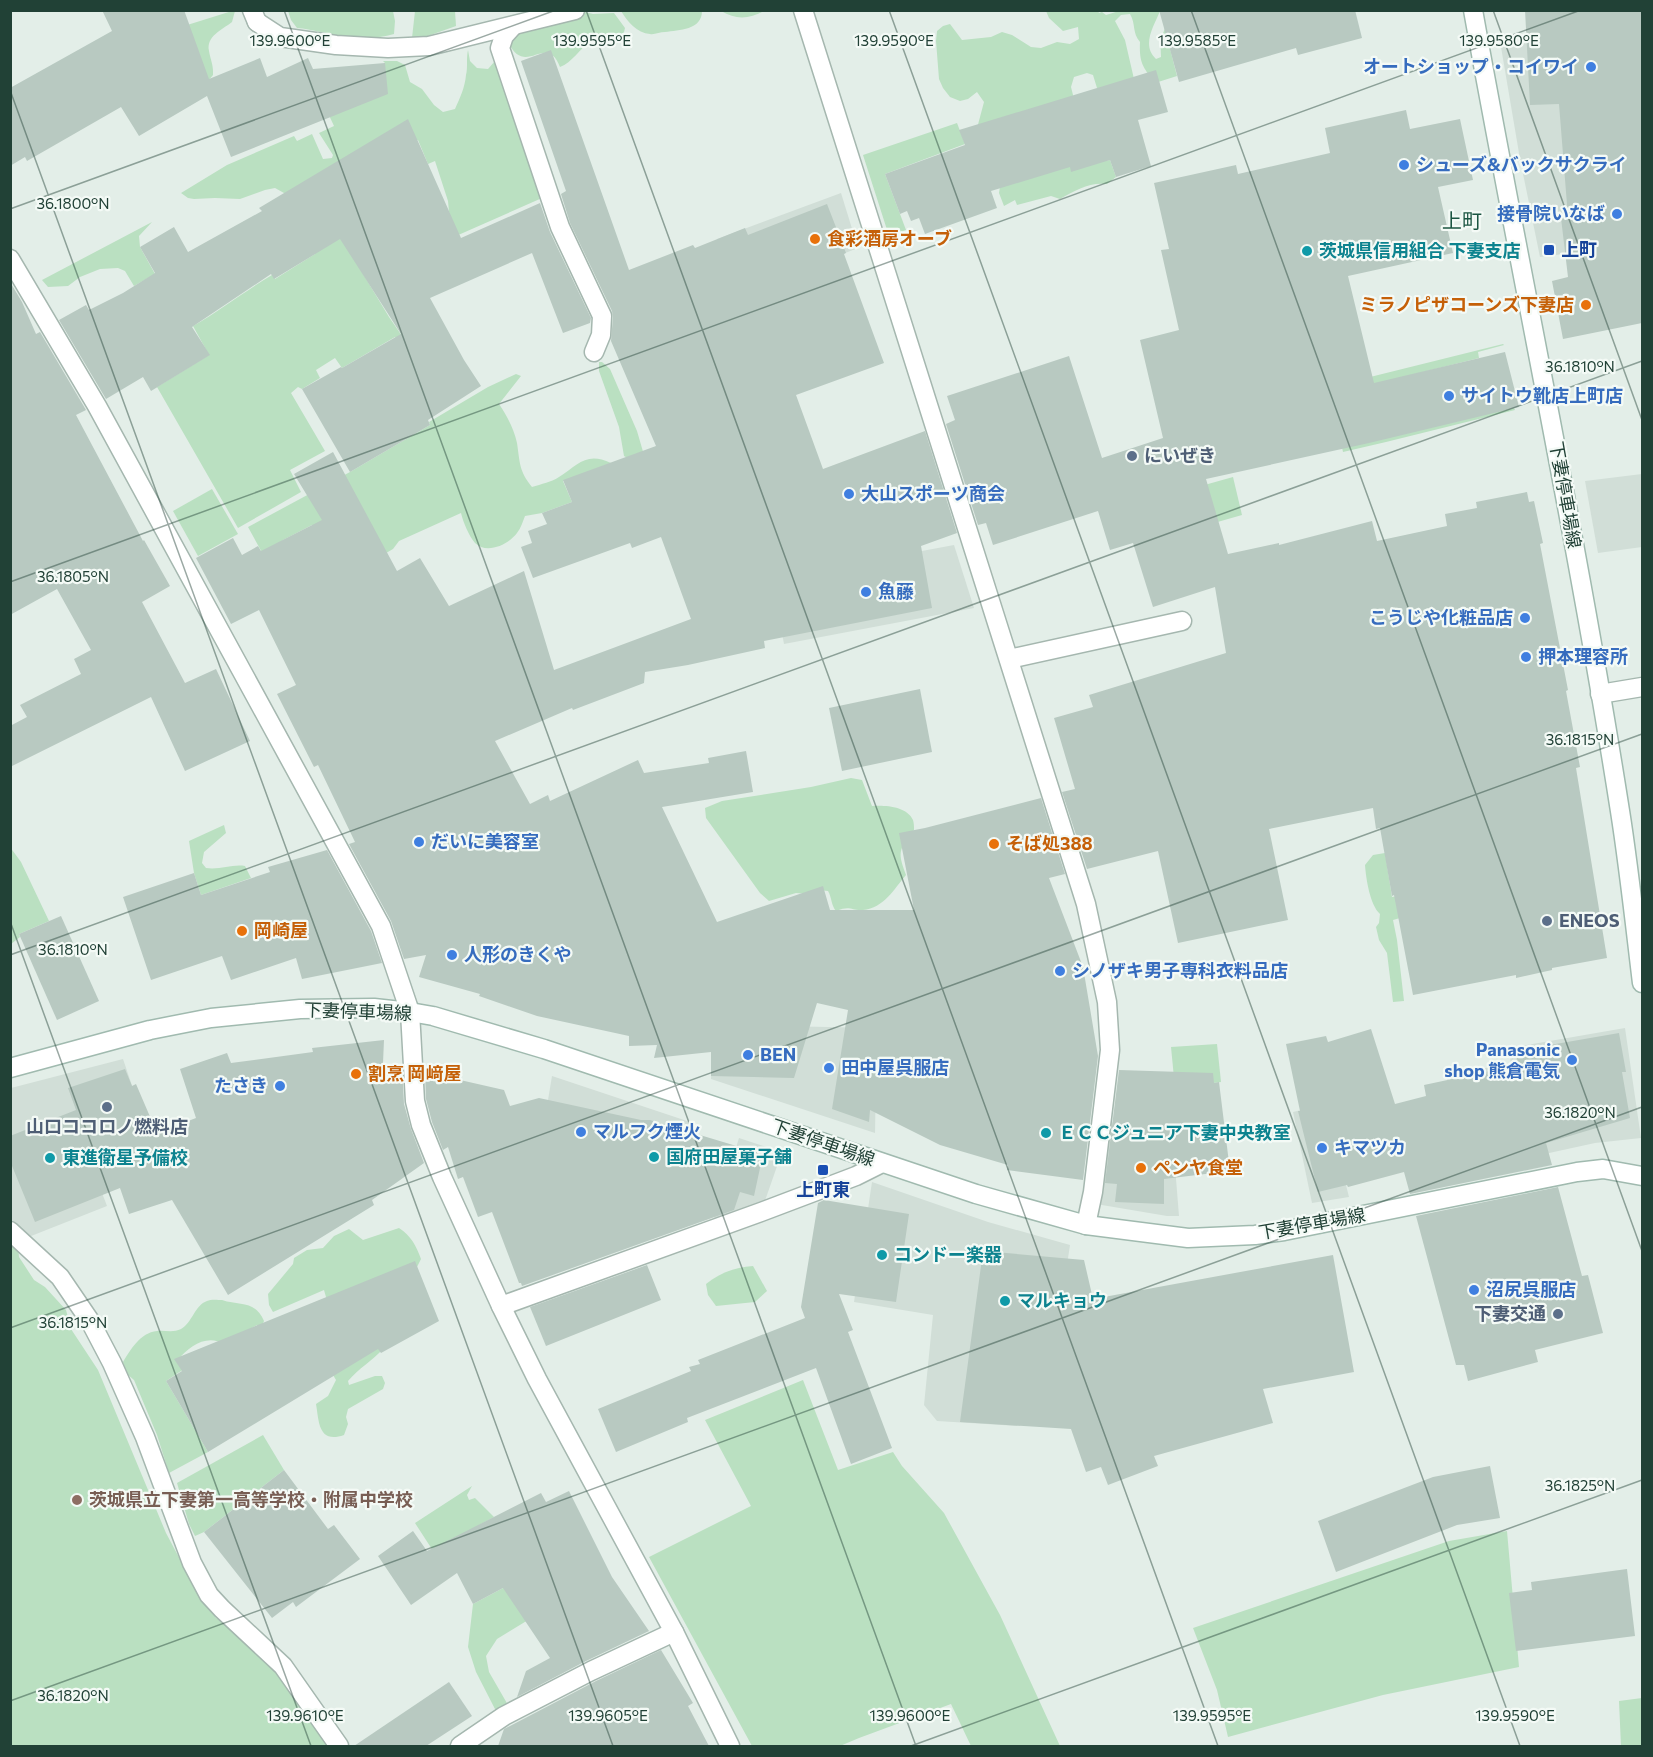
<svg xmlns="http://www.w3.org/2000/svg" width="1653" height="1757" font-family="Commissioner,'Noto Sans JP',sans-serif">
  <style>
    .built { fill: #d1ded7 }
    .green { fill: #bae0c1 }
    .building { fill: #b8c9c1 }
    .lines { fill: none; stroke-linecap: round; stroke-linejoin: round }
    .lane-casing { stroke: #a5b7af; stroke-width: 21 }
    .street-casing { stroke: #a5b7af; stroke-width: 21 }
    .secondary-casing { stroke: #a0baaf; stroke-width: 21 }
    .lane { stroke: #fff; stroke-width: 18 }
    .street { stroke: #fff; stroke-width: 18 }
    .secondary { stroke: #fff; stroke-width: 18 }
    .ticks { fill: none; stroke: #214136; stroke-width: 1.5; stroke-opacity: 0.45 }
    .shop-dot { fill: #3f7fe0; stroke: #f4faf6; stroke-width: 2 }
    .food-dot { fill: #e8710a; stroke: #f4faf6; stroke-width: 2 }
    .transit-dot { fill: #1a4fb4; stroke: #f4faf6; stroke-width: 2 }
    .culture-dot { fill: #0f9aa8; stroke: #f4faf6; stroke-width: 2 }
    .service-dot { fill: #5c6f8a; stroke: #f4faf6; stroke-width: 2 }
    .education-dot { fill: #8d6e63; stroke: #f4faf6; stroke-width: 2 }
    .labels { text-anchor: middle; stroke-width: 4.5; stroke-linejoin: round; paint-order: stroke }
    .shop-label { font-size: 18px; font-weight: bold; fill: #366cbe; stroke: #f4faf6; text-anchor: start }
    .food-label { font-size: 18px; font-weight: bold; fill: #c56008; stroke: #f4faf6; text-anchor: start }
    .transit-label { font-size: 18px; font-weight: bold; fill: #164399; stroke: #f4faf6; text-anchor: start }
    .culture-label { font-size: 18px; font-weight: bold; fill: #0d838f; stroke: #f4faf6; text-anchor: start }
    .service-label { font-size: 18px; font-weight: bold; fill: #4e5e75; stroke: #f4faf6; text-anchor: start }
    .street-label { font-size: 18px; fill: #214136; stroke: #f4faf6 }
    .education-label { font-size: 18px; font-weight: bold; fill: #785e54; stroke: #f4faf6; text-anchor: start }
    .neighbourhood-label { font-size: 20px; fill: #1b5542; stroke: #f4faf6 }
    .ticks-label { font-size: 15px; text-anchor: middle; fill: #214136; stroke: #f4faf6; stroke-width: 4.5; stroke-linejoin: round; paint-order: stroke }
  </style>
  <rect width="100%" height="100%" fill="#e3eee8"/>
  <!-- built -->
  <g class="built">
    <path d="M1642 34V244L1540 257 1520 159 1501 47 1527 41Z"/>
    <path d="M841 193 858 248 738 295 717 239Z"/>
    <path d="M1642 474V547L1598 553 1585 481Z"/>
    <path d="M954 545 974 608 784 644 772 579Z"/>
    <path d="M779 1026 877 1028 875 1133 711 1079V1030Z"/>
    <path d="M1625 1028 1641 1138 1595 1143 1466 1171 1447 1080 1451 1072 1511 1065 1509 1048Z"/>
    <path d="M123 1059 145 1124 84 1146 107 1206 21 1240 11 1231V1088Z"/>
    <path d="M552 1076 690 1122V1132L676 1178 547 1106Z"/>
    <path d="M1326 1104 1349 1197 1312 1203 1293 1112Z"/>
    <path d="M1102 1120 1123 1125 1172 1129 1179 1216H1167L1090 1203Z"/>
    <path d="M739 1138 782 1152 761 1212 710 1231Z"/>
    <path d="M872 1182 988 1222 1070 1245 1053 1357 1027 1354 1020 1426 937 1421 924 1405 933 1315 854 1302Z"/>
  </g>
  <!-- green -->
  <g class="green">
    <path d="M232 11H235L232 22C222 30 206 36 209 51 210 58 213 64 213 71V75L208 81 152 36Z"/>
    <path d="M288 11H393L395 21 394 34C378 39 358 39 341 36 326 34 312 29 297 28L291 20Z"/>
    <path d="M415 11H455L456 26 425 37 412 38Z"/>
    <path d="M581 11 593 14 614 13 625 28 623 36 616 45 602 47 591 41C580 48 572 63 560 67 546 31 526 79 508 42L512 31Z"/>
    <path d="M621 11H702C702 30 679 30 665 32 660 32 654 35 650 34 637 33 627 21 621 11Z"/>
    <path d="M721 11H764C749 19 736 20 721 11Z"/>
    <path d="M1046 11H1098L1099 13 1102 12 1106 15 1119 11H1160C1154 26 1141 45 1156 59L1161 57C1160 40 1161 35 1170 19V49L1177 76 1155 83C1143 67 1139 63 1140 42 1132 33 1136 24 1130 14L1121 15 1115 21 1125 40 1137 92 1097 88 1093 75 1087 73 1074 77 1071 87 1073 95 1070 167 1110 160 1116 177 1107 184C1089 182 1076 190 1060 199L1051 196 1017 205 1015 200 1004 206 999 193 1001 180 976 132 984 102 977 92 968 99 960 101 950 97 943 88 939 79 936 41 937 31 943 26 950 24 962 40 991 37 1002 32 1012 35 1031 47 1041 48 1057 42 1070 44 1079 39 1078 27 1063 31 1049 18Z"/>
    <path d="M468 50 470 61 477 68 488 69 495 61 542 198 456 236 449 212 448 201 435 161 428 164 418 140 337 175 339 234 389 317 415 355 395 337 342 368 335 358 316 370 320 378 302 389 298 387 291 393 325 451 290 470 301 492 238 528 157 387 209 355 193 326C221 310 245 291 272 275L275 279 315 254 284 193 275 188 265 190 240 199 215 198 194 199 188 198 181 193 227 165 294 136 297 141 312 134 323 159 332 158 333 155 319 133 334 126 327 111 385 63 383 61H397L405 65 410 82 422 89 434 105 443 112 455 109C460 98 465 87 466 75 468 67 466 59 468 50Z"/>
    <path d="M957 123 965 144 885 174 906 230 889 236 863 155Z"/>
    <path d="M152 222 139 236 140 247 155 274 134 286 125 271 118 268 100 269 80 277 68 286 48 287 42 280Z"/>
    <path d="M1503 344 1504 345 1478 352 1479 358 1403 377 1514 408 1515 410 1386 442 1343 452 1331 397 1354 381Z"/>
    <path d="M599 362H602L610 369 637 431 644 455 631 460 624 456 619 427 599 371Z"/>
    <path d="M516 374 521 376 499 404C507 416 514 429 517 443 520 463 519 471 532 487 541 484 552 482 559 477 578 465 586 451 611 463L563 481 572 502 542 513 525 516C523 521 521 528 517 533 509 544 487 555 475 543 469 536 463 522 461 513L399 541 393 549 381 556 312 525 283 540 264 556 248 527 350 472 430 425 429 422 488 387Z"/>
    <path d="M1233 477 1242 515 1137 545 1126 507Z"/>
    <path d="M212 489 238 534 198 556 173 511Z"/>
    <path d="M851 778 862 780 872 806C884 805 907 806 913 820 914 823 914 827 914 830 899 850 897 851 906 875 894 889 884 908 863 910 851 911 851 905 836 911 831 905 832 898 828 891L819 890 809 894 796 893 769 901 760 893 706 818 705 808 722 801 811 787Z"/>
    <path d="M224 825 226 833 204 852 202 863 206 868C220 870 232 864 245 866L251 878 201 895 194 873 189 841Z"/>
    <path d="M10 847 21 862 49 921 19 934 20 937 11 944Z"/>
    <path d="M1385 853 1392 897 1455 887 1400 918 1393 920 1397 940 1404 1001 1393 1002 1387 953 1379 940 1376 927 1379 923 1380 914C1370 905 1366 879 1365 865L1373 855Z"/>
    <path d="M1217 1044 1221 1082 1175 1088 1171 1047Z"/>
    <path d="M399 1228C411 1236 416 1245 421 1259L417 1267 344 1299 326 1297 324 1290 273 1312 269 1305 268 1294 293 1264 294 1258 307 1250 323 1248 334 1236 349 1229 363 1240Z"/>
    <path d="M10 1241 18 1246 19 1257 34 1280 45 1287 66 1310 71 1329 98 1370 166 1533 192 1582 216 1618 256 1639 338 1746H11Z"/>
    <path d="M753 1266 767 1291 755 1302 716 1306 708 1295 706 1284C720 1273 735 1267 753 1266Z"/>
    <path d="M222 1300C240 1306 255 1300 264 1321L260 1330 257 1325 224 1344C207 1334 189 1346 178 1360L184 1369 166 1381 208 1452 169 1473 157 1435 134 1380 127 1374 123 1362C131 1349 140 1333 157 1331 165 1330 173 1333 181 1329 192 1323 195 1305 207 1301 211 1299 218 1300 222 1300Z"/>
    <path d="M346 1346 383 1349C372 1361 359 1368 348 1381L349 1385 375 1376H382L385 1383 383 1389 348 1409 346 1417 348 1424 344 1435C318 1444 319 1421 316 1404L328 1396 336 1380 323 1358Z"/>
    <path d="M803 1380 838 1470 893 1452 902 1466 944 1513 1000 1615 1060 1746H971L951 1704 859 1738 840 1746H752L649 1557 751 1506 705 1420Z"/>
    <path d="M263 1435 284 1470 204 1532 195 1536 189 1524 177 1483Z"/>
    <path d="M472 1486 467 1495 469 1500 475 1498 494 1517 479 1525 450 1577 415 1523Z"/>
    <path d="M1507 1531 1519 1667 1383 1695 1228 1737 1217 1690 1193 1628 1449 1541Z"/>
    <path d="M505 1587 533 1617 497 1639 486 1656 489 1672 508 1705 496 1711 476 1672 468 1647 473 1604Z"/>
    <path d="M1642 1698V1746H1621L1619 1701Z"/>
  </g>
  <!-- building -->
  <g class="building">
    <path d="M102 10H184L209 79 260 58 267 77 308 58 313 69 385 63 388 94 231 157 207 96 139 136 121 107 27 161 25 157 10 166V88L112 31Z"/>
    <path d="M1159 10H1355L1362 38 1298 55 1296 48 1179 82Z"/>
    <path d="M1525 10H1642V323L1563 339 1552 281 1568 277 1561 218 1568 217 1559 104 1530 105Z"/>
    <path d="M551 50 629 270 693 245 695 248 745 228 748 235 827 204 846 253 844 254 884 363 796 395 823 469 925 431 957 533 921 546 932 608 764 641 765 648 688 665 645 672 644 683 573 710 572 708 495 741 530 804 548 795 550 801 638 760 644 773 709 763 708 758 746 751 753 792 662 807 717 922 823 886 830 910H914L899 833 925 828 1041 798 1065 874 1049 878 1083 967 1098 1056 1083 1180 1007 1170 1008 1165 940 1145 870 1110 869 1122 832 1109 848 1010 817 1003 794 1078 711 1076V1052L654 1058 657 1045 629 1046V1036L537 1016 479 996 480 994 419 977 426 955 404 959 391 921 349 844 355 842 318 765 314 767 277 694 296 685 259 610 231 624 196 558 233 538 242 555 258 546 261 551 322 520 294 474 333 452 397 571 420 558 449 606 524 571 554 670 691 619 661 537 632 548 630 543 533 578 521 547 532 543 528 531 547 524 542 513 572 502 563 480 656 446 611 341 613 317 612 311 570 223 561 194 566 191 521 61Z"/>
    <path d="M1156 70 1168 112 1138 120 1151 166 1116 177 1110 160 1071 172 1070 167 991 191 997 208 925 234 919 218 911 221 907 211 900 214 885 174 965 145 959 130Z"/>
    <path d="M1406 110 1410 129 1460 119 1473 180 1438 187 1453 253 1348 276 1374 383 1505 352 1519 407 1369 443 1206 479 1228 554 1279 543V545L1372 521 1377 541 1447 526 1445 514 1477 508 1476 502 1527 492 1529 502 1534 501 1543 543 1540 544 1568 690 1566 691 1580 767 1576 768 1607 958 1552 968V970L1516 978V975L1413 995 1394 895 1392 896 1380 828 1376 829 1373 808 1269 829 1288 920 1178 943 1158 851 1087 869 1062 792 1075 789 1054 718 1093 707 1089 695 1226 653 1215 587 1153 607 1133 543 1110 550 1098 511 993 545 986 523 978 525 946 424 955 420 947 396 1069 356 1102 458 1163 438 1140 340 1179 330 1161 250 1169 249 1154 183 1236 165 1238 174 1330 153 1325 128Z"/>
    <path d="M408 119 461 238 540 203 550 232 591 318 590 323 563 333 532 253 430 298 464 360 481 386 428 420 430 425 350 472 302 389 341 367 342 368 401 334 340 239 274 279 271 274 192 327 210 355 151 391 143 377 106 399 59 320 86 305 89 310 123 293 155 273 140 247 174 227 188 252 262 211 259 208Z"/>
    <path d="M10 282 22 302 36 334 40 332 86 410 76 415 143 541 144 540 170 586 142 602 185 683 216 669 250 741 185 771 151 697 10 767V726L27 717 20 705 81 674 74 659 91 650 57 589 10 615Z"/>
    <path d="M920 689 932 752 842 771 829 708Z"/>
    <path d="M327 850 371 931 382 963 302 979 296 958 231 980 222 956 151 980 123 897 194 873 201 895 270 872 268 867Z"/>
    <path d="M61 916 99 1001 57 1020 19 934Z"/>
    <path d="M1371 1029 1395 1104 1426 1096 1424 1085 1518 1065 1516 1051 1619 1033 1626 1072H1622L1630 1118 1546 1143 1552 1165 1410 1194 1404 1172 1348 1187 1347 1185 1318 1192 1298 1111H1300L1286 1044 1326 1036 1328 1042Z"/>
    <path d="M384 1040 383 1063 394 1066 393 1067H402L404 1104 411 1129 424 1163 372 1200 374 1205 228 1295 172 1200 129 1214 120 1188 35 1222 10 1161V1136L76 1110 68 1088 125 1069 132 1086 136 1084 157 1133 196 1118 180 1069 227 1053 231 1063 313 1052 312 1048Z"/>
    <path d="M1119 1070 1213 1073 1214 1083 1219 1082 1230 1171 1164 1179V1204L1115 1202 1117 1184 1105 1183Z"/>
    <path d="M425 1072 504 1090 510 1106 539 1098 641 1120H650L763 1154 754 1196 740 1192 734 1210 522 1286 521 1283H519L492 1212 478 1217 463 1177 458 1179 448 1147 443 1150 432 1122 426 1099Z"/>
    <path d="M1558 1187 1582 1276 1588 1275 1603 1333 1535 1350 1538 1362 1468 1381 1464 1365H1456L1416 1216Z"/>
    <path d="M824 1200 909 1214 896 1302 839 1294 853 1330 848 1332 892 1448 851 1464 816 1368 687 1418 688 1422 616 1452 598 1409 691 1371 689 1367 700 1364 698 1360 805 1318 801 1307 818 1203Z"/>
    <path d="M983 1251 1084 1260 1093 1299 1333 1255 1354 1372 1263 1389 1273 1423 1154 1456 1158 1466 1108 1485 1101 1467 1086 1472 1071 1429 960 1422Z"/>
    <path d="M415 1261 439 1321 381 1353 378 1349 208 1452 166 1381 182 1371 174 1359Z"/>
    <path d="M647 1265 661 1300 546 1346 530 1307Z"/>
    <path d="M1490 1466 1500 1518 1457 1525 1336 1572 1318 1521 1433 1477Z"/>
    <path d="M284 1470 328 1529 334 1525 360 1559 296 1607 293 1602 272 1618 204 1532Z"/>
    <path d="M569 1491 612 1577 649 1631 586 1661 517 1697 526 1671 550 1658 503 1588 473 1604 457 1573 411 1605 378 1556 413 1531 427 1551 541 1493 546 1502Z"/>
    <path d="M1627 1569 1635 1636 1516 1651 1509 1593 1532 1590 1531 1582Z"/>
    <path d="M661 1650 693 1703 688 1706 709 1746H498L504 1729 510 1726 596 1681Z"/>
    <path d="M449 1682 472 1716 426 1746H354Z"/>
  </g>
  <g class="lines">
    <defs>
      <g id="lane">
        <path d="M252 10 257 22"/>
        <path d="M513 26 504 36 500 48 560 227 602 316 601 335 594 352"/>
        <path d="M501 1306 761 1212 856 1176 882 1163"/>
        <path d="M460 1746 504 1716 591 1671 674 1632"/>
      </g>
      <g id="street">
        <path d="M803 10 1086 904 1107 1002 1110 1050 1093 1192 1086 1225"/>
        <path d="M257 22 280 37 336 45 388 48 429 46 575 10"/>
        <path d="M10 259 97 406 381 926 410 1012 415 1101 421 1125 442 1177 501 1306 537 1379 674 1632 730 1746"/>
        <path d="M1009 659 1182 621"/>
        <path d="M1600 694 1642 687"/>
        <path d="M10 1231 60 1277 90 1321 112 1363 145 1437 192 1563 209 1595 222 1609 283 1666 339 1746"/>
      </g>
      <g id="secondary">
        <path d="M1473 10C1521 277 1578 543 1620 811 1629 868 1635 925 1642 983"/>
        <path d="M10 1068 150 1030 211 1018 300 1009 374 1008 410 1012 433 1016 544 1049 976 1194 1086 1225 1188 1238 1255 1235 1284 1231 1577 1172 1603 1169 1642 1176"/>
      </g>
    </defs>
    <!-- lane casing -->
    <use href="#lane" class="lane-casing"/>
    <!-- street casing -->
    <use href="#street" class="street-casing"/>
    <!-- secondary casing -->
    <use href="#secondary" class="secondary-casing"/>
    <!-- lane -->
    <use href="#lane" class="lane"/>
    <!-- street -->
    <use href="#street" class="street"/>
    <!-- secondary -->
    <use href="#secondary" class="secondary"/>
  </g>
  <!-- ticks -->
  <path class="ticks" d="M284 10 916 1746M586 10 1218 1746M889 10 1520 1746M1191 10 1642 1251M1493 10 1642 420M10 90 613 1746M10 209 556 10M10 582 1581 10M10 921 311 1746M10 955 1642 361M10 1328 1642 734M10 1701 1642 1107M911 1746 1642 1480"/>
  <!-- markers -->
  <g class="shop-dot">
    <circle cx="1591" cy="67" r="6"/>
    <circle cx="1404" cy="165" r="6"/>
    <circle cx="1617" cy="214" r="6"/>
    <circle cx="1449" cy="396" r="6"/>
    <circle cx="849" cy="494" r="6"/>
    <circle cx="866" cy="592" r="6"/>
    <circle cx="1525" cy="618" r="6"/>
    <circle cx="1526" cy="657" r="6"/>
    <circle cx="419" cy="842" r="6"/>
    <circle cx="452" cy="955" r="6"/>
    <circle cx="1060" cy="971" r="6"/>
    <circle cx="748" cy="1055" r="6"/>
    <circle cx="1572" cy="1060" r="6"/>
    <circle cx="829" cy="1068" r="6"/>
    <circle cx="280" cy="1086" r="6"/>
    <circle cx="581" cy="1132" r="6"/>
    <circle cx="1322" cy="1148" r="6"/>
    <circle cx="1474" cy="1290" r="6"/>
  </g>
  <g class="food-dot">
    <circle cx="815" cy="239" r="6"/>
    <circle cx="1586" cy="305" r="6"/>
    <circle cx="994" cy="844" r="6"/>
    <circle cx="242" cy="931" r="6"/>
    <circle cx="356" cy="1074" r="6"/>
    <circle cx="1141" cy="1168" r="6"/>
  </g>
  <g class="transit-dot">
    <rect x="1543" y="244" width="12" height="12" rx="3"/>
    <rect x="817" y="1164" width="12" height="12" rx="3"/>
  </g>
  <g class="culture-dot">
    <circle cx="1307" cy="251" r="6"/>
    <circle cx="1046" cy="1133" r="6"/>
    <circle cx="654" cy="1157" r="6"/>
    <circle cx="50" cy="1158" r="6"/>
    <circle cx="882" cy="1255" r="6"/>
    <circle cx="1005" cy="1301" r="6"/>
  </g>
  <g class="service-dot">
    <circle cx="1132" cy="456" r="6"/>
    <circle cx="1547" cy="921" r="6"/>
    <circle cx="107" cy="1107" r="6"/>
    <circle cx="1558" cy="1314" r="6"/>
  </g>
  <circle class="education-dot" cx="77" cy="1500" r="6"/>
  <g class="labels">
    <!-- shop labels -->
    <g class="shop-label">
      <text x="1579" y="73" text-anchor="end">オートショップ・コイワイ</text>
      <text x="1416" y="171">シューズ&amp;バックサクライ</text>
      <text x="1605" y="220" text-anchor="end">接骨院いなば</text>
      <text x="1461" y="402">サイトウ靴店上町店</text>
      <text x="861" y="500">大山スポーツ商会</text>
      <text x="878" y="598">魚藤</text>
      <text x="1513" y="624" text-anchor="end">こうじや化粧品店</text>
      <text x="1538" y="663">押本理容所</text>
      <text x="431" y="848">だいに美容室</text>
      <text x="464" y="961">人形のきくや</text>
      <text x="1072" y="977">シノザキ男子専科衣料品店</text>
      <text x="1560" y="1056" text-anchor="end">Panasonic<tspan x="1560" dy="21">shop 熊倉電気</tspan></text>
      <text x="760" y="1061">BEN</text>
      <text x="841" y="1074">田中屋呉服店</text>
      <text x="268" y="1092" text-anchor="end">たさき</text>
      <text x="593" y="1138">マルフク煙火</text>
      <text x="1334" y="1154">キマツカ</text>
      <text x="1486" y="1296">沼尻呉服店</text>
    </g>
    <!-- food labels -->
    <g class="food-label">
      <text x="827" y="245">食彩酒房オーブ</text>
      <text x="1574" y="311" text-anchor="end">ミラノピザコーンズ下妻店</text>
      <text x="1006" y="850">そば処388</text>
      <text x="254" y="937">岡崎屋</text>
      <text x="368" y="1080">割烹 岡﨑屋</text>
      <text x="1153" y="1174">ペンヤ食堂</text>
    </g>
    <!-- transit labels -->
    <g class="transit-label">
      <text x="1561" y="256">上町</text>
      <text x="823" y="1196" text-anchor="middle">上町東</text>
    </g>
    <!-- culture labels -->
    <g class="culture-label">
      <text x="1319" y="257">茨城県信用組合 下妻支店</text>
      <text x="1058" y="1139">ＥＣＣジュニア下妻中央教室</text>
      <text x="666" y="1163">国府田屋菓子舗</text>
      <text x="62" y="1164">東進衛星予備校</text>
      <text x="894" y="1261">コンドー楽器</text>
      <text x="1017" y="1307">マルキョウ</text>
    </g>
    <!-- service labels -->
    <g class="service-label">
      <text x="1144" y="462">にいぜき</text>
      <text x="1559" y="927">ENEOS</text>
      <text x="107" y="1133" text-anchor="middle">山口ココロノ燃料店</text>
      <text x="1546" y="1320" text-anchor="end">下妻交通</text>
    </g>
    <!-- street labels -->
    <g class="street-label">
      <text transform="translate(1565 495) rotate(80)" y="6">下妻停車場線</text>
      <text transform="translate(358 1012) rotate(2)" y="6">下妻停車場線</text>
      <text transform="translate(823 1143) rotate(19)" y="6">下妻停車場線</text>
      <text transform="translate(1312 1224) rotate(-10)" y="6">下妻停車場線</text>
    </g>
    <!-- education labels -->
    <g class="education-label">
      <text x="89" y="1506">茨城県立下妻第一高等学校・附属中学校</text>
    </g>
    <!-- neighbourhood labels -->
    <g class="neighbourhood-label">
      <text x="1462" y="228">上町</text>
    </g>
  </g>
  <g class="ticks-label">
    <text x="290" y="46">139.9600°E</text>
    <text x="592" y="46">139.9595°E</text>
    <text x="894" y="46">139.9590°E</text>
    <text x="1197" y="46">139.9585°E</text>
    <text x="1499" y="46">139.9580°E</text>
    <text x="73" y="209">36.1800°N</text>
    <text x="1580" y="372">36.1810°N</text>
    <text x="73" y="582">36.1805°N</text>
    <text x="1580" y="745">36.1815°N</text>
    <text x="73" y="955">36.1810°N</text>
    <text x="1580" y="1118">36.1820°N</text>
    <text x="73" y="1328">36.1815°N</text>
    <text x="1580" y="1491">36.1825°N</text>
    <text x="73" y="1701">36.1820°N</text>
    <text x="305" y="1721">139.9610°E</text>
    <text x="608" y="1721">139.9605°E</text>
    <text x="910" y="1721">139.9600°E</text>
    <text x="1212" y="1721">139.9595°E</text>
    <text x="1515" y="1721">139.9590°E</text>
  </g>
  <!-- border -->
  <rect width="1653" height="1757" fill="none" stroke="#214136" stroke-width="24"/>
</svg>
